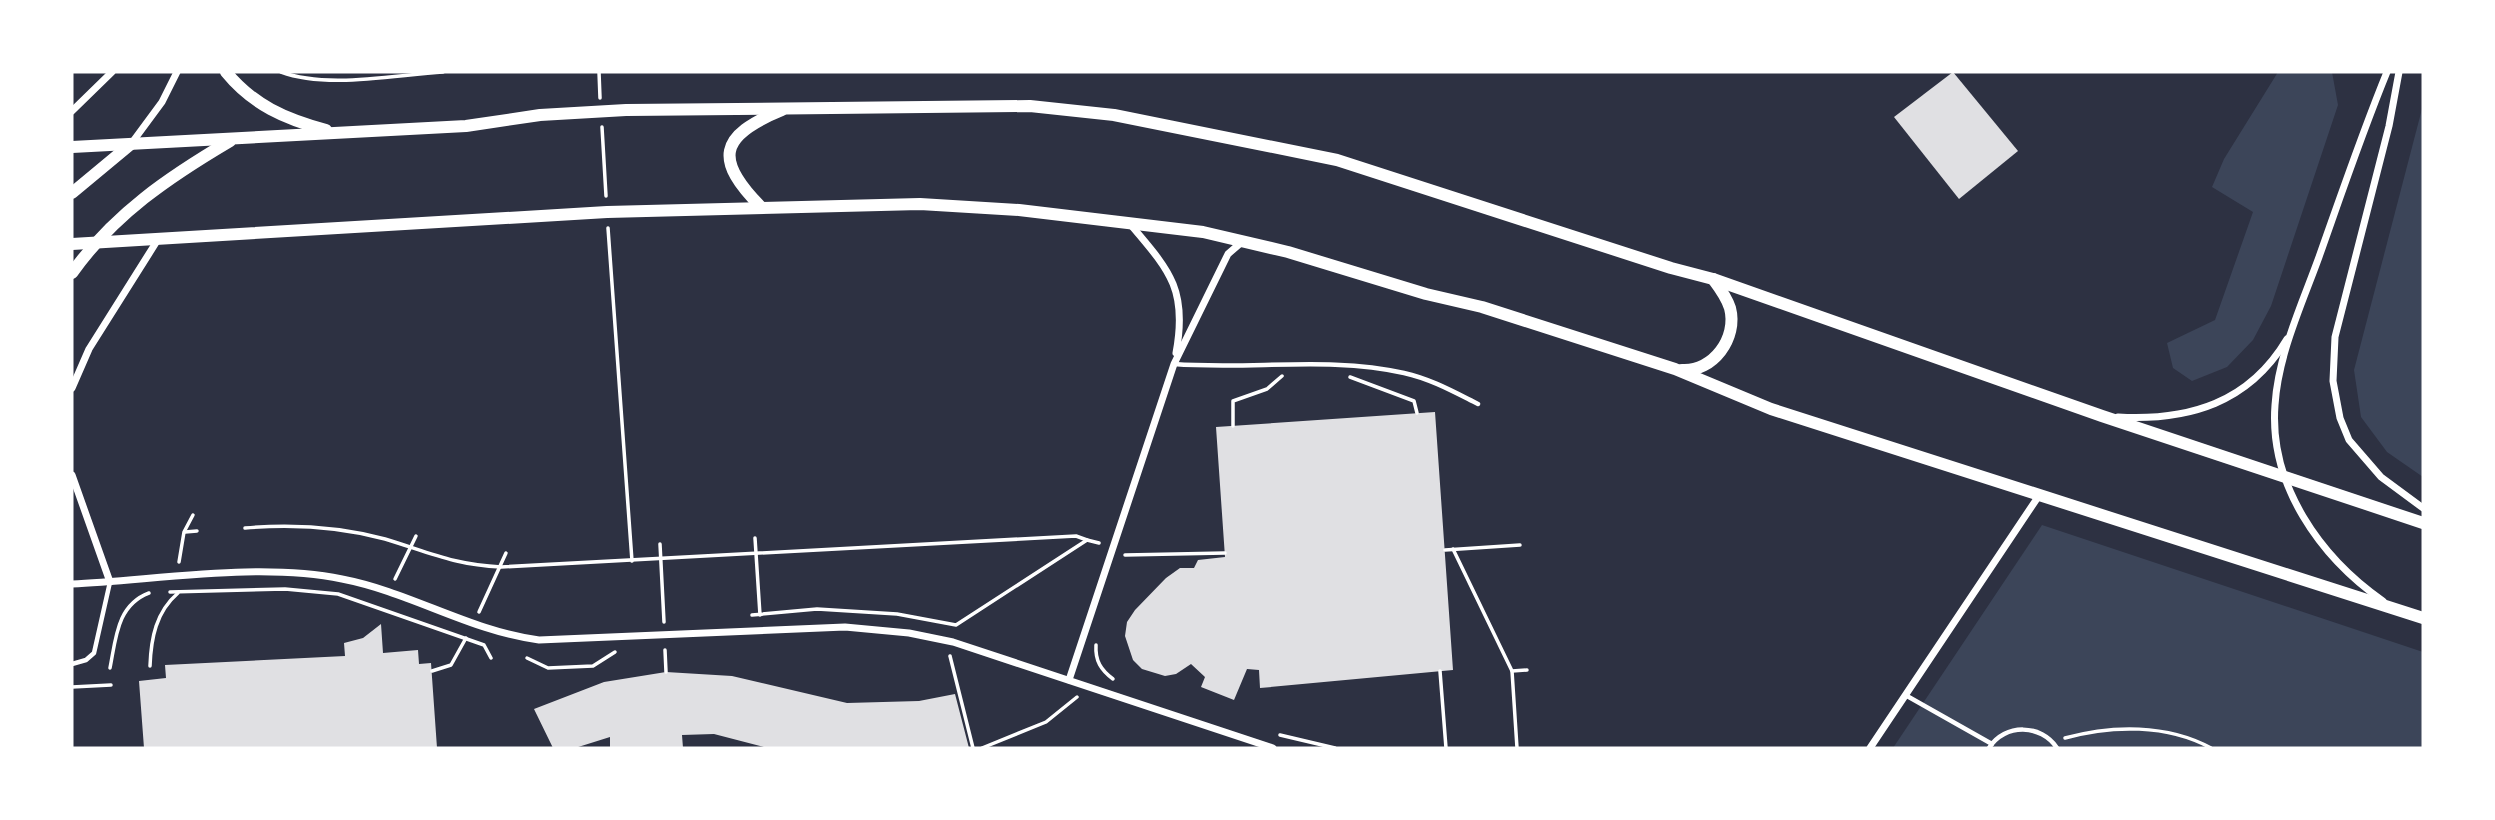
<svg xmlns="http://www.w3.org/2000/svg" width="2495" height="820" font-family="Merriweather,serif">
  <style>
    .green { fill: #3c4559 }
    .building { fill: #e0e0e3 }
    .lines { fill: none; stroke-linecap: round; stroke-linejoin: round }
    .path { stroke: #fff; stroke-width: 3.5 }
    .service { stroke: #fff; stroke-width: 4.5 }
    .minor { stroke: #fff; stroke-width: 7 }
    .tertiary { stroke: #fff; stroke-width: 12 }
  </style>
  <rect width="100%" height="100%" fill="#2d3142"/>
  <!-- green -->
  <g class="green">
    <path d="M2278 72H2332L2338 105 2271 306 2253 340 2227 367 2192 381 2173 368 2167 343 2215 320 2253 212 2212 187 2224 159Z"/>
    <path d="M2423 105V477L2387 452 2361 417 2354 370Z"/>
    <path d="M2042 525 2423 652V748H1893Z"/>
  </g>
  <!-- building -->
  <g class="building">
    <path d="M1953 72 2018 151 1959 199 1894 117Z"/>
    <path d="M1435 412 1453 670 1260 688 1259 670 1247 669 1234 700 1201 687 1205 677 1191 664 1176 674 1165 676 1142 669 1133 660 1125 636 1127 622 1135 610 1166 578 1180 568H1194L1198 560 1225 557 1216 427Z"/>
    <path d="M381 624 383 653 418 650 419 664 431 663 437 748H144L139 681 166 678 165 665 345 656 344 643 363 638Z"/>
    <path d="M666 672 732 676 847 703 919 701 955 694 969 748H768L714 734 682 735 683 748H610V737L575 748H553L534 709 604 682Z"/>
  </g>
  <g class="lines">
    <!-- path -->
    <g class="path">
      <path d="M281 72C327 89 394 75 443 72"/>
      <path d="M599 72 600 98"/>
      <path d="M602 127 606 196"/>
      <path d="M608 228 632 561"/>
      <path d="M1350 377 1414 401 1417 413"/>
      <path d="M1233 426V401L1267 389 1282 376"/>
      <path d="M245 528C292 524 340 527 385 539 428 552 454 565 501 567L1076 536 1087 540"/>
      <path d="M185 532 197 531"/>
      <path d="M755 538 760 615"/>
      <path d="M660 544 664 622"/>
      <path d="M1453 549 1512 671 1527 670"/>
      <path d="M1445 550 1520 545"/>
      <path d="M1125 555 1225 553"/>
      <path d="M179 562 184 532 193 515"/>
      <path d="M395 579 416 536"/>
      <path d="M170 592 285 589 338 594 484 645 491 658"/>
      <path d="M479 612 506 553"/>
      <path d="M752 615 817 609 897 614 956 625 1087 540 1099 543"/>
      <path d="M1096 645C1095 661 1101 670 1113 679"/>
      <path d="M665 650 666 672"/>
      <path d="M950 656 973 748"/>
      <path d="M527 658 548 668 593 666 615 652"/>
      <path d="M150 666C151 638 156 612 178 593"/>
      <path d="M110 668C116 638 117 605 149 593"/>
      <path d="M432 671 451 665 466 638"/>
      <path d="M1440 671 1446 748"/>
      <path d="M1512 671 1517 748"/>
      <path d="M72 687 111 685"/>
      <path d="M1280 735 1335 748"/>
      <path d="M2065 738C2112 725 2167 724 2211 748"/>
      <path d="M982 748 1046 722 1077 697"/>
    </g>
    <!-- service -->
    <g class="service">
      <path d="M1174 364C1250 370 1330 356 1404 373 1431 379 1454 392 1478 404"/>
      <path d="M72 664 86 660 94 653 110 582"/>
      <path d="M1907 696 1992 744"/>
      <path d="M1989 748C2005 723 2041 724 2057 748"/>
    </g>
    <!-- minor -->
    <g class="minor">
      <path d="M2399 72 2389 126 2335 337 2333 381 2340 418 2349 440 2381 477 2423 508"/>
      <path d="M72 111 112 72"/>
      <path d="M131 144 162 102 177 72"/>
      <path d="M1130 224C1169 270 1188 289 1176 353"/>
      <path d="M72 388 89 349 157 241"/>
      <path d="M2118 417C2189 421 2249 403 2287 339"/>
      <path d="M72 475 110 582"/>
      <path d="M72 584C156 580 259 562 342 579 410 592 470 631 539 640L845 627 909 633 953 642 1273 748"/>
      <path d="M2383 601C2320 557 2269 485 2275 405 2278 355 2302 304 2319 257 2341 195 2362 133 2387 72"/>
      <path d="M1069 680 1174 364 1228 254 1243 241"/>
      <path d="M1870 748 2038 497"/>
    </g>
    <!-- tertiary -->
    <g class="tertiary">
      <path d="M226 72C253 105 285 119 326 130"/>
      <path d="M72 147 466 126 540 115 626 110 1030 106 1114 115 1337 160 1671 268 1713 279 2102 416 2423 523"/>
      <path d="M72 193 131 144"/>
      <path d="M762 208C714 160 718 136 782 110"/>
      <path d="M72 244 607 212 920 204 1019 210 1203 232 1288 252 1426 294 1482 307 1675 369 1771 409 2423 618"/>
      <path d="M72 273C114 214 169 177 230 141"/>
      <path d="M1682 370C1713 372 1738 338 1730 308 1727 298 1719 287 1713 279"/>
    </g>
  </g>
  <!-- border -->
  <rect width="2495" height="820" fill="none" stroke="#ffffff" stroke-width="147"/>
</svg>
